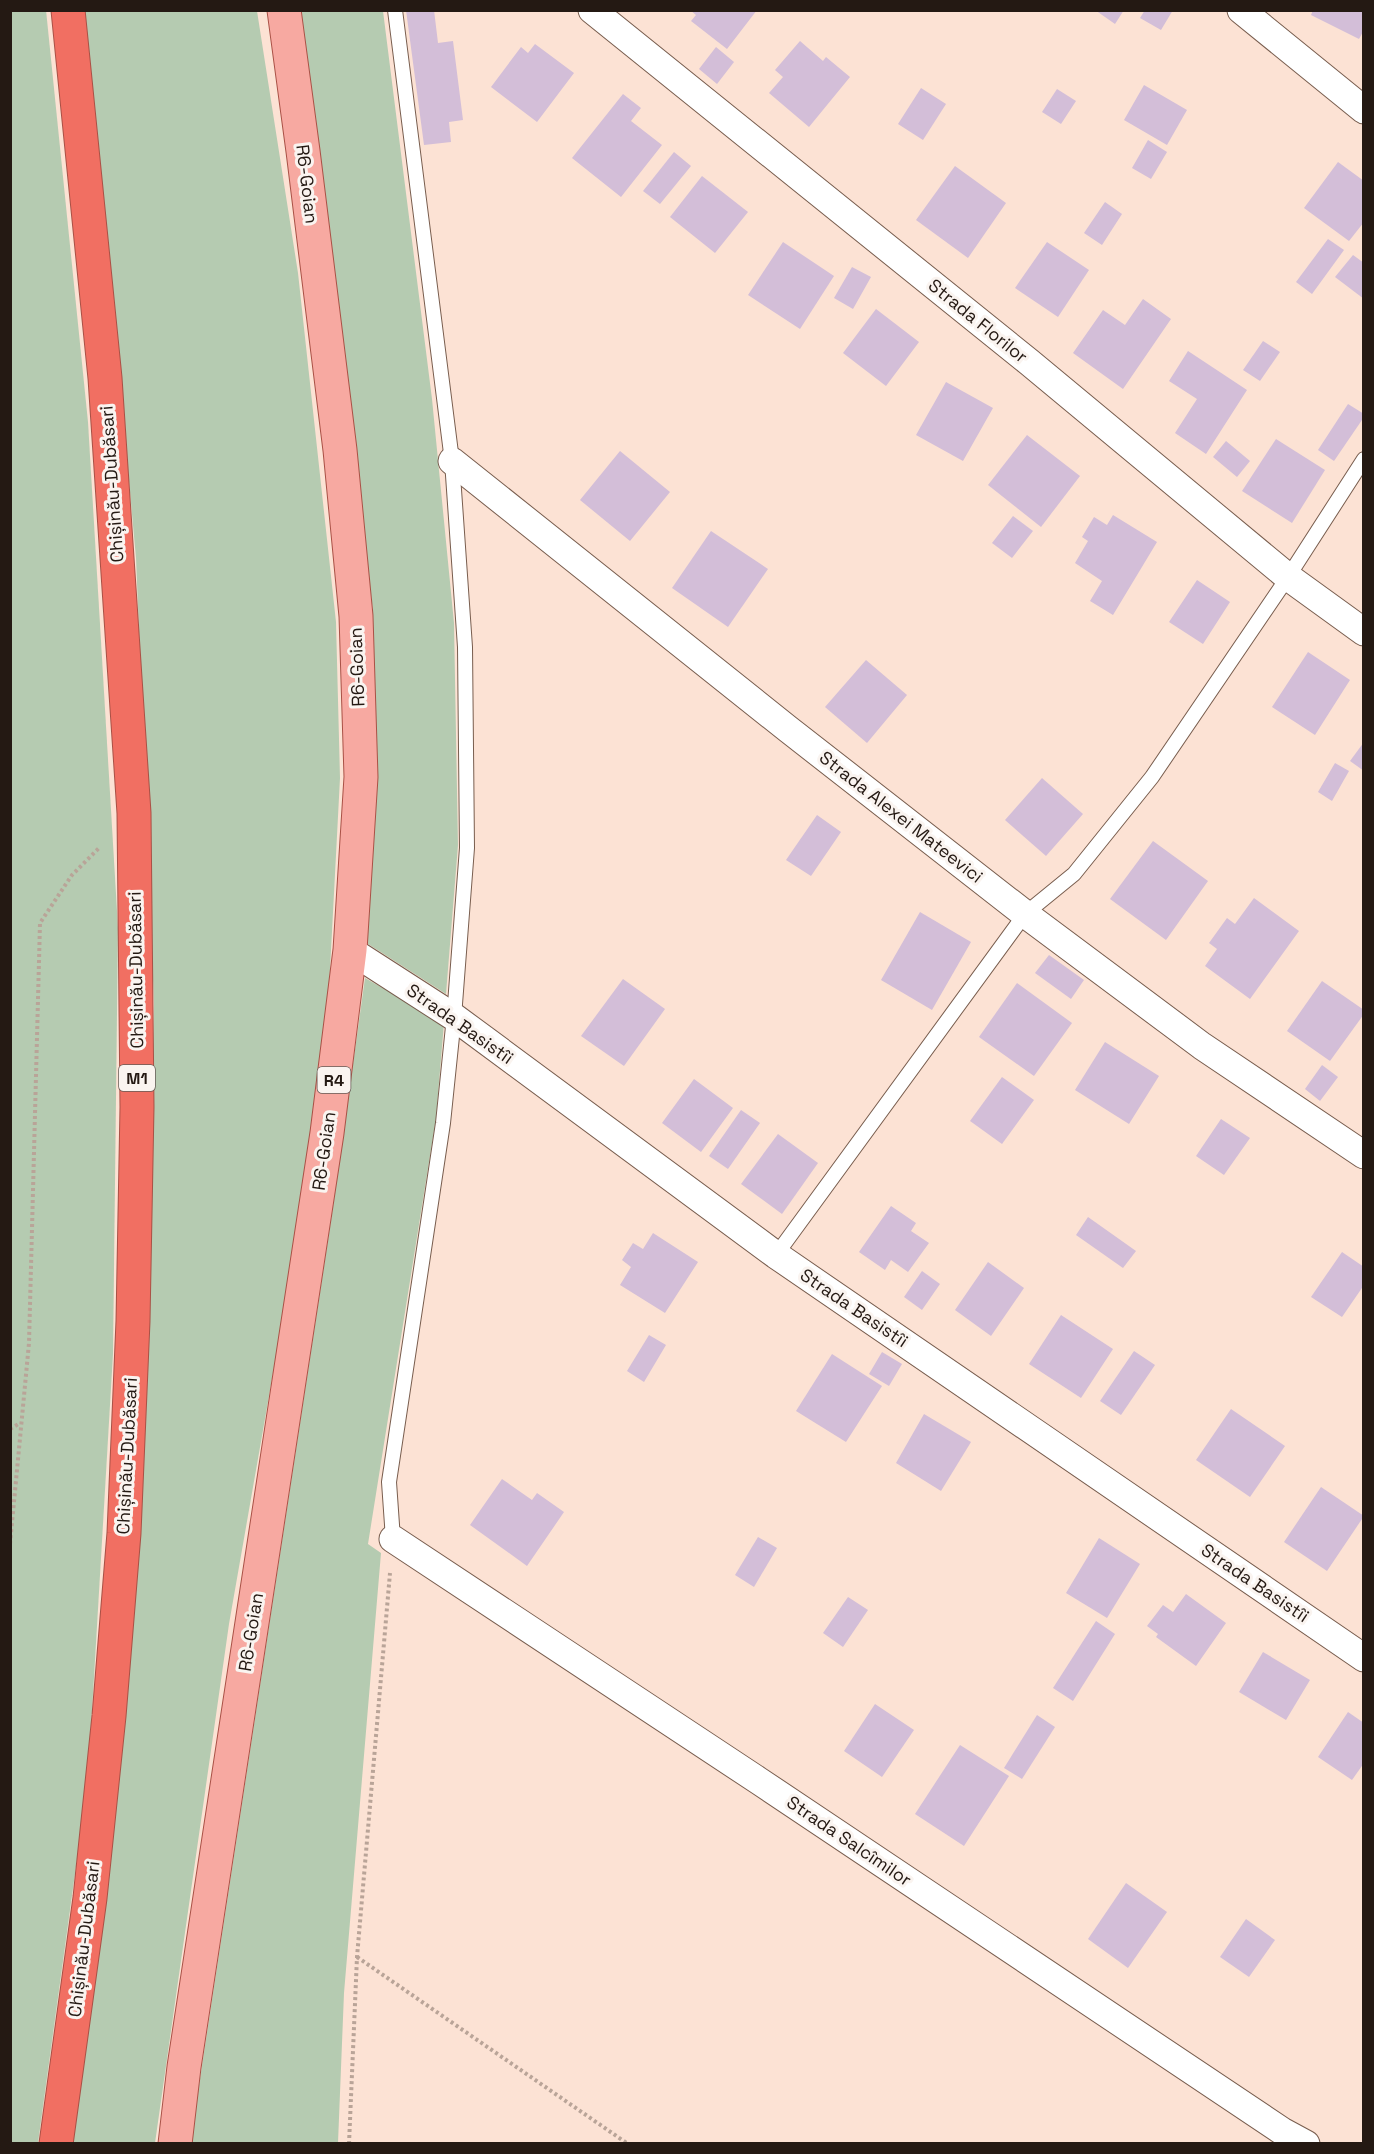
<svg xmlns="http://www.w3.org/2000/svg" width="1374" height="2154" font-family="'Space Grotesk',sans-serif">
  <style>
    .green { fill: #b5cbb1 }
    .building { fill: #d3bed8 }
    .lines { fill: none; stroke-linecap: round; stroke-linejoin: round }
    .lane-casing { stroke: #785d4e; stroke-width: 16 }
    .street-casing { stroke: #785d4e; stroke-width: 29 }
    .primary-casing { stroke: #a95146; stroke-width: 35 }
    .highway-casing { stroke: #a95146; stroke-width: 35 }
    .path { stroke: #b9a498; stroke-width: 4; stroke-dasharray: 3 3; stroke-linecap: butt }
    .lane { stroke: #fff; stroke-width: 14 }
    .street { stroke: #fff; stroke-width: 27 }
    .primary { stroke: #f7a9a1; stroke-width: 33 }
    .highway { stroke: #f16f62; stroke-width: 33 }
    .labels { text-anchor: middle; stroke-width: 6; stroke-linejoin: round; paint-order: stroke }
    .shield { fill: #faf4f0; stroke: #645b55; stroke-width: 1.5 }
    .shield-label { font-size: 16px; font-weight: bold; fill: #241913 }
    .street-label { font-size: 18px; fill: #241913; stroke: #faf4f0 }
  </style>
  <rect width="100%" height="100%" fill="#fce2d4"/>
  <!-- green -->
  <g class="green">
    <path d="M46 10 88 422 118 928 113 1354 88 1779 38 2143 11 2144 10 11Z"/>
    <path d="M83 11H257L298 273 336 622 340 778 329 989 303 1202 229 1624 155 2143 72 2144 96 1970 131 1654 146 1405 154 1004 136 558 100 163Z"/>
    <path d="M296 11H383L432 399 454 623 458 845 446 994 365 942 374 773 373 611 315 142Z"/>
    <path d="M365 978 444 1023 436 1118 368 1544 381 1553 344 1993 338 2143 190 2144 333 1207Z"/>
  </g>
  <!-- building -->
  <g class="building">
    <path d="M406 10H434L438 43 453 41 463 120 449 122 451 142 424 145Z"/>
    <path d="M690 10H757L727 49 691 21 696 15Z"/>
    <path d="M1095 10H1124L1115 24Z"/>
    <path d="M1145 10H1173L1161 30 1140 18Z"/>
    <path d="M1313 10H1364V30L1359 39 1311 15Z"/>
    <path d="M800 41 823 61 826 57 850 77 809 127 769 93 783 77 775 70Z"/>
    <path d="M535 44 574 73 537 122 491 87 521 47 528 53Z"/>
    <path d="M716 47 734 62 717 84 699 69Z"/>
    <path d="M1144 85 1187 110 1167 145 1124 120Z"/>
    <path d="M921 88 946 104 923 140 898 124Z"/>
    <path d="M1057 89 1076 101 1061 124 1042 112Z"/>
    <path d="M623 94 641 108 631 121 662 145 621 197 572 158Z"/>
    <path d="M1148 140 1167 152 1151 179 1132 168Z"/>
    <path d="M674 152 691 166 660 204 643 191Z"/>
    <path d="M1338 162 1364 181V222L1349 241 1304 208Z"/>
    <path d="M955 166 1006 203 968 258 916 220Z"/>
    <path d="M702 176 748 212 715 253 670 217Z"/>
    <path d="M1105 202 1122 214 1102 245 1084 233Z"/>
    <path d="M1328 239 1344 250 1312 294 1296 282Z"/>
    <path d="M783 242 834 276 800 329 748 295Z"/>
    <path d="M1047 242 1089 270 1058 317 1015 288Z"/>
    <path d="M1353 255 1364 263V299L1335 277Z"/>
    <path d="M852 267 871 277 853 309 834 298Z"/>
    <path d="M1143 299 1171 319 1123 389 1073 353 1103 310 1125 325Z"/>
    <path d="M876 309 919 342 886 386 843 353Z"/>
    <path d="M1263 341 1280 352 1260 381 1243 370Z"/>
    <path d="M1188 351 1247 390 1206 454 1175 433 1197 399 1169 381Z"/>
    <path d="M946 382 993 408 963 461 916 435Z"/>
    <path d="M1348 404 1364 414V417L1334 461 1318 450Z"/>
    <path d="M1027 435 1080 476 1041 527 988 485Z"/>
    <path d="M1276 439 1325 470 1292 523 1242 491Z"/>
    <path d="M1226 441 1250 461 1237 477 1213 457Z"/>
    <path d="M620 451 670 492 630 541 580 500Z"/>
    <path d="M1113 515 1157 542 1113 615 1090 601 1102 581 1075 563 1088 541 1082 537 1094 517 1107 525Z"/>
    <path d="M1013 516 1033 531 1012 558 992 543Z"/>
    <path d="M711 531 768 569 728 627 672 588Z"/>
    <path d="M1197 580 1230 602 1203 644 1169 622Z"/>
    <path d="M1308 652 1350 680 1315 735 1272 707Z"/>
    <path d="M866 660 907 695 867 743 825 707Z"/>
    <path d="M1364 742V771L1350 761Z"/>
    <path d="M1335 763 1349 771 1332 801 1318 792Z"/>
    <path d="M1042 778 1083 814 1046 856 1005 820Z"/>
    <path d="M817 815 841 832 811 876 786 860Z"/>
    <path d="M1153 841 1208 881 1166 940 1110 899Z"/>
    <path d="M1254 898 1299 931 1250 999 1205 966 1217 949 1209 943 1227 918 1235 924Z"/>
    <path d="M920 912 971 942 932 1010 881 980Z"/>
    <path d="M1049 955 1084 980 1071 999 1035 973Z"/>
    <path d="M623 979 665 1009 624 1066 581 1036Z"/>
    <path d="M1322 981 1364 1010V1014L1330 1061 1287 1031Z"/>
    <path d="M1017 983 1072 1023 1034 1076 979 1037Z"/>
    <path d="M1105 1042 1159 1076 1129 1124 1075 1090Z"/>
    <path d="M1322 1065 1338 1077 1320 1101 1305 1089Z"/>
    <path d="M1002 1077 1034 1100 1002 1144 970 1121Z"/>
    <path d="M694 1079 733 1108 701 1152 662 1123Z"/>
    <path d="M741 1110 760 1123 728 1169 709 1156Z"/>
    <path d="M1221 1119 1250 1138 1224 1175 1196 1156Z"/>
    <path d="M778 1134 818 1163 782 1214 741 1184Z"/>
    <path d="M891 1206 916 1223 911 1231 929 1243 908 1272 891 1260 885 1270 859 1252Z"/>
    <path d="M1088 1217 1136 1251 1123 1268 1076 1235Z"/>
    <path d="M653 1233 698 1262 665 1313 620 1285 631 1267 622 1260 633 1243 643 1249Z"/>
    <path d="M1342 1252 1364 1267V1285L1342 1317 1311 1297Z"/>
    <path d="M988 1262 1024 1288 991 1336 955 1310Z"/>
    <path d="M922 1271 940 1284 922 1310 904 1297Z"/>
    <path d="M1061 1315 1113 1349 1081 1398 1029 1364Z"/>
    <path d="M649 1335 666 1345 644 1382 627 1371Z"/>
    <path d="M1134 1351 1155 1365 1121 1415 1100 1401Z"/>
    <path d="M882 1352 902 1364 889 1386 869 1374Z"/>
    <path d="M832 1354 882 1386 846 1442 796 1411Z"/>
    <path d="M1231 1409 1285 1446 1250 1497 1196 1460Z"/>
    <path d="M924 1414 971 1442 941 1491 896 1463Z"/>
    <path d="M502 1479 532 1500 537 1493 564 1512 527 1566 470 1525Z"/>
    <path d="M1321 1487 1364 1516 1327 1571 1284 1542Z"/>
    <path d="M758 1537 777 1548 754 1587 735 1575Z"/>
    <path d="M1099 1538 1140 1564 1107 1618 1066 1593Z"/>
    <path d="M1186 1594 1226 1623 1196 1666 1156 1637 1158 1634 1147 1626 1163 1605 1173 1612Z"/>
    <path d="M848 1597 868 1610 843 1647 823 1633Z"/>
    <path d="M1096 1621 1115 1634 1073 1701 1053 1688Z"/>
    <path d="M1263 1652 1310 1680 1286 1720 1239 1692Z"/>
    <path d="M875 1704 914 1730 882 1777 844 1751Z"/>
    <path d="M1348 1712 1364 1723V1763L1352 1780 1318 1757Z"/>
    <path d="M1037 1715 1055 1727 1022 1779 1004 1768Z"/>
    <path d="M960 1745 1009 1776 964 1846 915 1814Z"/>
    <path d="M1126 1883 1167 1912 1128 1968 1088 1939Z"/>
    <path d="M1246 1919 1275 1940 1249 1977 1220 1957Z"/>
  </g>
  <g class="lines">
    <defs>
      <g id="lane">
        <path d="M776 1255 1025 914 1074 874 1152 777 1288 577 1364 459"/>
        <path d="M393 1539 389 1482 443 1123 454 1017 467 848 465 647 452 461 395 10"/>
      </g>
      <g id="street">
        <path d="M592 10 1029 362 1288 577 1364 632"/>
        <path d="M1241 10 1364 110"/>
        <path d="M452 461 788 729 1025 914 1202 1046 1364 1155"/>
        <path d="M350 950 454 1017 776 1255 1364 1658"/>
        <path d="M393 1539 759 1781 1282 2131 1306 2144"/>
      </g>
      <path id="primary" d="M175 2144 184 2067 327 1133 350 950 361 777 356 616 340 450 303 151 284 10"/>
      <path id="highway" d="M56 2144 90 1898 109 1716 124 1533 133 1321 137 1107 134 813 105 378 68 10"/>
    </defs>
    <!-- lane casing -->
    <use href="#lane" class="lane-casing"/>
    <!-- street casing -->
    <use href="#street" class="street-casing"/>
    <!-- primary casing -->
    <use href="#primary" class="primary-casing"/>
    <!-- highway casing -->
    <use href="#highway" class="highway-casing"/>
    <!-- path -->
    <g class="path">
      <path d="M10 1429 20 1423"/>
      <path d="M10 1544 29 1343 40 923 72 875 100 847"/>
      <path d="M357 1957 628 2144"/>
      <path d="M349 2144 357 1957 390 1573"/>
    </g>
    <!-- lane -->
    <use href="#lane" class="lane"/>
    <!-- street -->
    <use href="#street" class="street"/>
    <!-- primary -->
    <use href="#primary" class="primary"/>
    <!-- highway -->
    <use href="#highway" class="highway"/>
  </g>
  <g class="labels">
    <!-- shield labels -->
    <g class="shield">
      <rect x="119" y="1065" width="36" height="26" rx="4.5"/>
      <rect x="317.5" y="1067" width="33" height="26" rx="4.5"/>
    </g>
    <g class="shield-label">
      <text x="137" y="1084">M1</text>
      <text x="334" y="1086">R4</text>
    </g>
    <!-- street labels -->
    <g class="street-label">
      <text transform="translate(307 184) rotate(83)" y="6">R6-Goian</text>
      <text transform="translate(978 321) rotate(39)" y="6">Strada Florilor</text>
      <text transform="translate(112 484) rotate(-94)" y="6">Chișinău-Dubăsari</text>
      <text transform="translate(357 667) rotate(-92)" y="6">R6-Goian</text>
      <text transform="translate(901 817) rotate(38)" y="6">Strada Alexei Mateevici</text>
      <text transform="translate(136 970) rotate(-91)" y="6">Chișinău-Dubăsari</text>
      <text transform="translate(460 1024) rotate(35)" y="6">Strada Basistîi</text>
      <text transform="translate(324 1151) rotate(-82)" y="6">R6-Goian</text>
      <text transform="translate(854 1308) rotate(34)" y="6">Strada Basistîi</text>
      <text transform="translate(127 1456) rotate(-87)" y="6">Chișinău-Dubăsari</text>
      <text transform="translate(1255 1583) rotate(34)" y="6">Strada Basistîi</text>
      <text transform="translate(251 1632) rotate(-81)" y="6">R6-Goian</text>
      <text transform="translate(849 1841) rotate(34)" y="6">Strada Salcîmilor</text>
      <text transform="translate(84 1939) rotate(-83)" y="6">Chișinău-Dubăsari</text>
    </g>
  </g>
  <!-- border -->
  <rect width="1374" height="2154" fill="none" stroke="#241913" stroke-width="24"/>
</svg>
